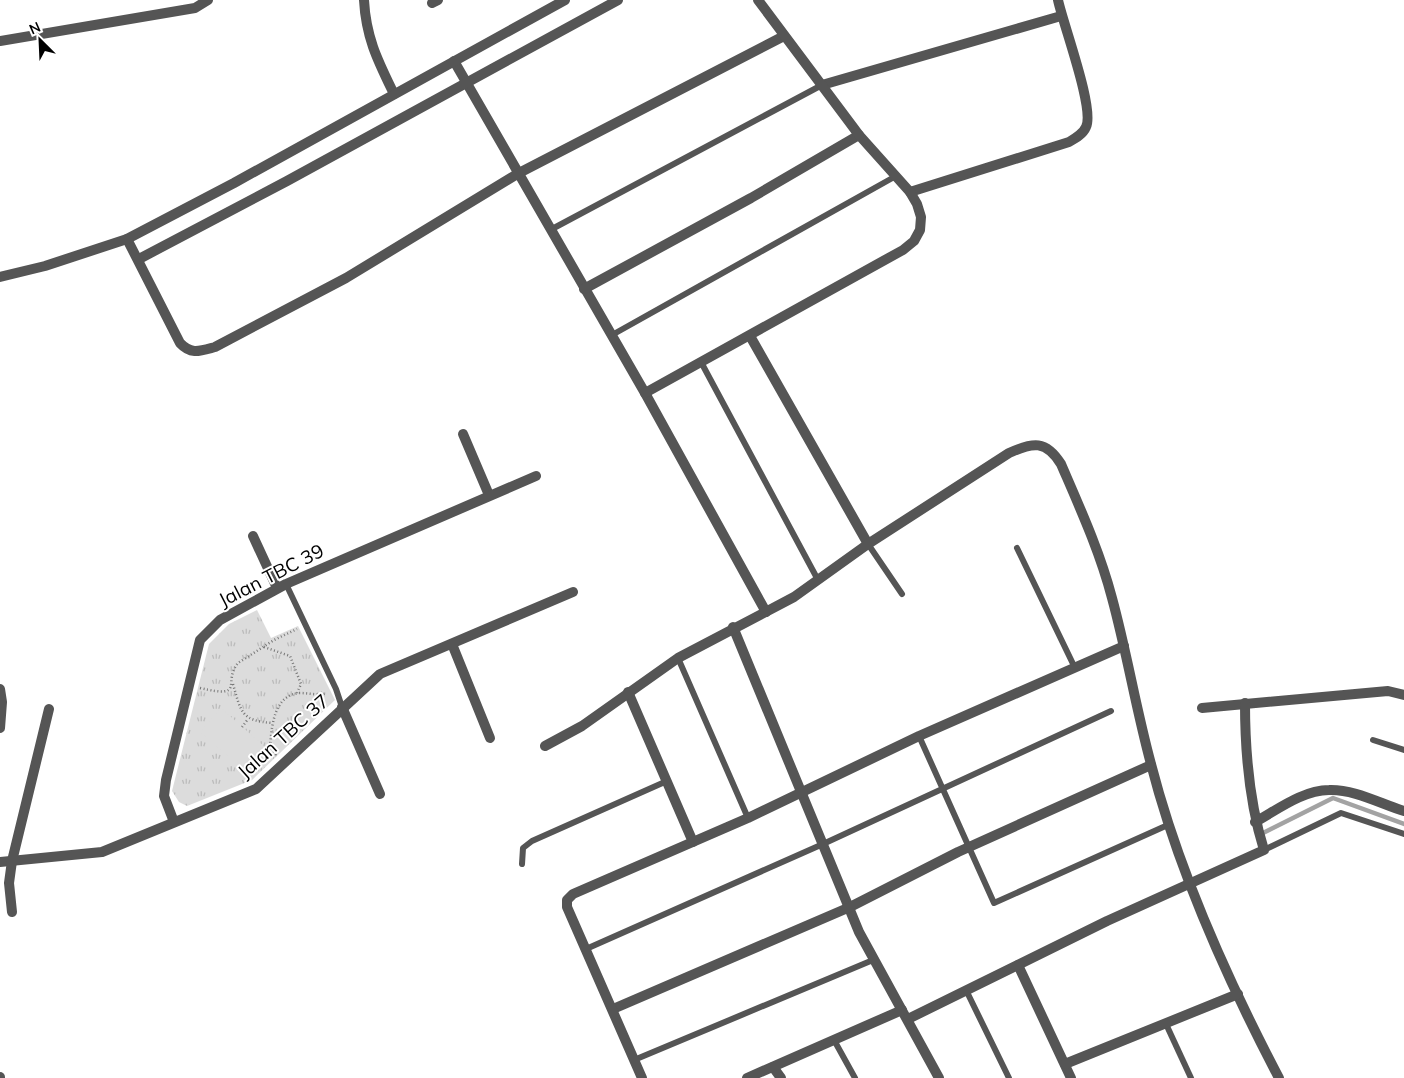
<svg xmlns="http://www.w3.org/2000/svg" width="1404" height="1078" font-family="Mulish,sans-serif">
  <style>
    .grass { fill: url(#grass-tufts) }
    .pitch { fill: #dcdcdc }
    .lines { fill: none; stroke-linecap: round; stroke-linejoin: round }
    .stream { stroke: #a3a3a3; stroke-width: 4.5 }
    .path { stroke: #777; stroke-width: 2.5; stroke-dasharray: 1 2.5; stroke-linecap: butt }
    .service { stroke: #555; stroke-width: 6 }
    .minor { stroke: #555; stroke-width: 10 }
    .labels { text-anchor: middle; stroke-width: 4; stroke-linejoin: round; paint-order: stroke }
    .street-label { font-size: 19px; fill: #000; stroke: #fff }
  </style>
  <defs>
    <pattern id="grass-tufts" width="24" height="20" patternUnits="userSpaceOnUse" patternTransform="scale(1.25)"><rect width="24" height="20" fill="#dcdcdc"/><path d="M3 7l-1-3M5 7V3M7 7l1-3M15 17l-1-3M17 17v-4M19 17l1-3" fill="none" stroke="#bbb"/></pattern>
  </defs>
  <rect width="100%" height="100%" fill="#fff"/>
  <!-- grass -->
  <path class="grass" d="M257 610 271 638 298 626 335 700 252 780 187 806 179 802 172 791 209 644 229 624Z"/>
  <!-- pitch -->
  <path class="pitch" d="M221 708 265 747 244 770 200 732Z"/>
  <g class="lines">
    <!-- stream -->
    <path class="stream" d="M1261 834 1333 798 1404 824"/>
    <!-- path -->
    <g class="path">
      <path d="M264 647 290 656 301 684 297 693"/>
      <path d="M233 684C241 712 241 721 273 723"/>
      <path d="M200 688C247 699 222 682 238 663L274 640 297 629"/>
      <path d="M242 727 248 719"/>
      <path d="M276 755 270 746C272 727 273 695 300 693 309 693 318 696 327 693"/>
    </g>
    <!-- service -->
    <g class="service">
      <path d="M552 229 822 85"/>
      <path d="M612 335 896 176"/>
      <path d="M701 362 818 580"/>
      <path d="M868 544 902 594"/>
      <path d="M1017 548 1075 668"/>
      <path d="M286 584 336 689 342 707"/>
      <path d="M678 658 748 818"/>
      <path d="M919 736 994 903 1170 824"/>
      <path d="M1373 740 1404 750"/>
      <path d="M1264 850 1341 813 1404 834"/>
      <path d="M522 864 523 848 532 841 667 781"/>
      <path d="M586 949 823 844 1111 711"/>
      <path d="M966 990 1009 1078"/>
      <path d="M1166 1024 1191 1078"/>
      <path d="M834 1040 855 1078"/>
      <path d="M634 1060 873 960"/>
    </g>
    <!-- minor -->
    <g class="minor">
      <path d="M364 0C366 38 378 61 394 94"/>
      <path d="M432 3 438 0"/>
      <path d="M0 41 195 8 208 0"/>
      <path d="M454 61 645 393 766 612"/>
      <path d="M822 85 1061 16"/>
      <path d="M910 192 1069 142C1076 138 1083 134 1086 127 1095 109 1063 24 1058 0"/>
      <path d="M127 239 180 343C191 355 200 351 215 347L346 278 519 173 784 36"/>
      <path d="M139 259 287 181 618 0"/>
      <path d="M0 277 45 266 127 239 234 183 565 0"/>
      <path d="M584 289 751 198 859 135"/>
      <path d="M750 336 868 544"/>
      <path d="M645 393 903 250 914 241 920 230 921 217 917 204 910 192 859 135 758 0"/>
      <path d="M463 434 489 495"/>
      <path d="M253 536 277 588"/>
      <path d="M733 627 859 932 939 1078"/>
      <path d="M452 644 490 738"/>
      <path d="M0 689 2 702 0 728"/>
      <path d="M628 692 693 842"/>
      <path d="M342 707 380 794"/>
      <path d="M1202 708 1388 691 1404 695"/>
      <path d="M545 746 582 726 678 658 794 597 868 544 1009 453C1033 442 1046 440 1061 464 1080 508 1100 552 1112 598 1127 653 1136 709 1151 764 1179 873 1227 979 1279 1078"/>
      <path d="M174 822 164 796 166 780 200 640 220 620 286 584 536 476"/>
      <path d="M1255 822C1277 810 1303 790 1329 790 1354 789 1381 804 1404 811"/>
      <path d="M0 862 102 852 256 789 380 674 573 592"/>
      <path d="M12 912 9 883 12 861 49 709"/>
      <path d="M1018 965 1071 1078"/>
      <path d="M613 1009 850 907 958 852 1151 765"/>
      <path d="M908 1019 1107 921 1264 850C1249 802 1245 754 1245 703"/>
      <path d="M1065 1064 1238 994"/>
      <path d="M773 1067 781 1078"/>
      <path d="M0 1077V1078"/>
      <path d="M642 1078 567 907V900L573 894 748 818 919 736 1124 646"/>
      <path d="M747 1078 902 1010"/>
    </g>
  </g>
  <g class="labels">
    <!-- street labels -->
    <g class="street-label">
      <text transform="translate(271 575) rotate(-27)" y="7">Jalan TBC 39</text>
      <text transform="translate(283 736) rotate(-42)" y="7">Jalan TBC 37</text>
    </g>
  </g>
  <!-- north arrow -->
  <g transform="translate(40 40) rotate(336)" stroke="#ffffff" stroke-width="4" paint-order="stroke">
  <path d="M0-4L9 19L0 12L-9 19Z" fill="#000000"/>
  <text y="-8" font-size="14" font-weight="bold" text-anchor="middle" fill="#000000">N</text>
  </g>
</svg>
